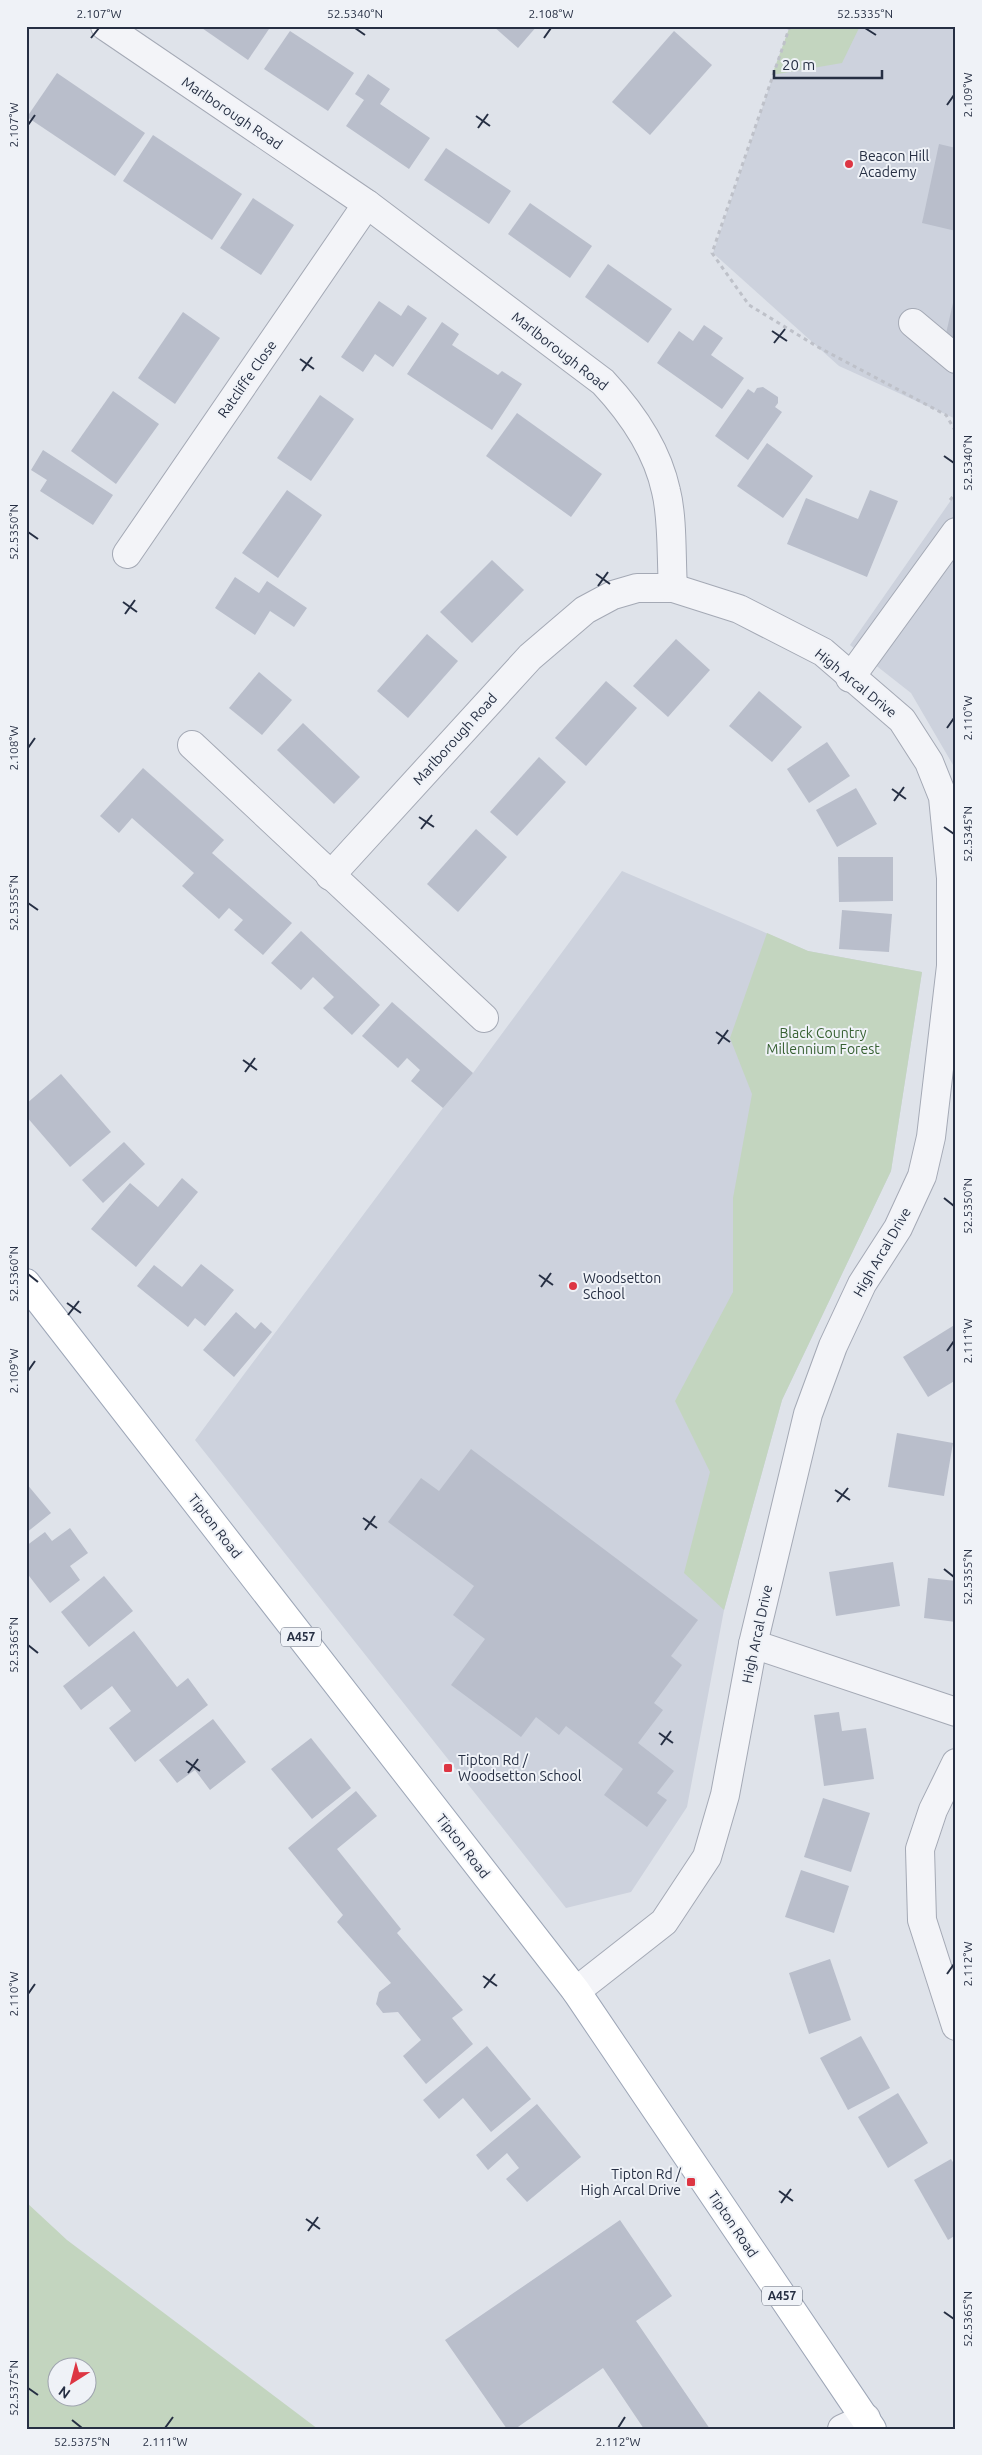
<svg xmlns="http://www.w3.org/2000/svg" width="982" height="2455" font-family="Ubuntu,sans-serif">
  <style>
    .built { fill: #cdd2dd }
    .green { fill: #c3d5bf; fill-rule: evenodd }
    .building { fill: #b9becb }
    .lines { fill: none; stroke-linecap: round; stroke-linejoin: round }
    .minor-casing { stroke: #a4a9b5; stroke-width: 30 }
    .major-casing { stroke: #9da6b7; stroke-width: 30 }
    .path { stroke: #bec1c9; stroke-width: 3; stroke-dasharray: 4 4; stroke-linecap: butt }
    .minor { stroke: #f3f4f8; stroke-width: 28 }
    .major { stroke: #fff; stroke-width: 28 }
    .ticks { fill: none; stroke: #262f43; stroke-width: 2 }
    .poi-dot { fill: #dd3643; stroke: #eff2f7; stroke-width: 2 }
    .labels { text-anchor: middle; stroke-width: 4; stroke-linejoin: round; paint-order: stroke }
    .shield { fill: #eff2f7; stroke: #626a79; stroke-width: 1 }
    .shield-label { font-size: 12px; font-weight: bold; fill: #262f43 }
    .street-label { font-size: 14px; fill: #262f43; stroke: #eff2f7 }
    .poi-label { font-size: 14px; fill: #262f43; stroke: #eff2f7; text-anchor: start }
    .park-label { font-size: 14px; fill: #376132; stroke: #eff2f7 }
    .neatline { fill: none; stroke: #262f43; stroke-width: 2 }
    .ticks-label { font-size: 12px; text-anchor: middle; fill: #262f43 }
  </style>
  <rect width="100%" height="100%" fill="#dfe3ea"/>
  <!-- built -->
  <g class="built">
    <path d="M790 26H956V419L839 366 713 253Z"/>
    <path d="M956 493V770L911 693 850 645Z"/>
    <path d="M622 871 808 951 922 972 891 1171 782 1400 724 1610 687 1807 631 1892 566 1908 195 1440 443 1108 473 1073Z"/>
  </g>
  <!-- green -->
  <g class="green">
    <path d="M790 26H860L842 63 772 75Z"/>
    <path d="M767 933 808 951 922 972 891 1171 782 1400 724 1610 684 1573 710 1472 675 1401 733 1292V1198L752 1094 730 1038Z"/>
    <path d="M26 2202 67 2240 318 2429H26ZM58 2368H88V2398H58Z"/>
  </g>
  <!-- building -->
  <g class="building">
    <path d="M199 26H271L248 60Z"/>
    <path d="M493 26H537L518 48Z"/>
    <path d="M290 31 354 73 328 111 264 69Z"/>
    <path d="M674 31 712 65 650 135 612 102Z"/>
    <path d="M57 73 145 133 115 176 27 117Z"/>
    <path d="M368 74 390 89 380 104 430 138 409 169 346 126 364 100 355 94Z"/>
    <path d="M153 135 242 194 212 240 123 181Z"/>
    <path d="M939 144 956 148V231L922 223Z"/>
    <path d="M446 148 511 191 489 224 424 180Z"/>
    <path d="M253 198 294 225 261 275 220 248Z"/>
    <path d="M530 203 592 246 570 278 508 234Z"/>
    <path d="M608 264 672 309 648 343 585 297Z"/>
    <path d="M955 294H956V340L945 338Z"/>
    <path d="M379 301 401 316 408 305 427 318 393 367 375 354 363 372 341 357Z"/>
    <path d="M183 312 220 338 175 404 138 378Z"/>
    <path d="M442 322 459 334 452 345 498 375 502 371 522 384 492 430 407 374Z"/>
    <path d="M704 325 723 338 711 355 744 378 722 409 657 363 679 331 693 341Z"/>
    <path d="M763 387 778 397V403L775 407 782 412 748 460 715 436 748 389 754 393 757 388Z"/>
    <path d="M113 391 159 424 116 484 71 451Z"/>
    <path d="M320 395 354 419 311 481 277 458Z"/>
    <path d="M517 413 602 474 571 517 486 456Z"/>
    <path d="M767 443 813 476 783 518 737 486Z"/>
    <path d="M43 450 113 495 93 525 40 491 47 480 31 470Z"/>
    <path d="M287 490 322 515 278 578 242 553Z"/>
    <path d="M870 490 898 501 867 577 787 544 806 498 858 519Z"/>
    <path d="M492 560 524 590 472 643 440 612Z"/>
    <path d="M235 577 259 593 267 581 307 608 294 627 270 611 255 635 215 608Z"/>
    <path d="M427 634 458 661 408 718 377 691Z"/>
    <path d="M676 639 710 670 668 717 633 686Z"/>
    <path d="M259 672 292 700 262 735 229 708Z"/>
    <path d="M606 681 637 708 586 766 555 738Z"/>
    <path d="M759 691 802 727 772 762 729 726Z"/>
    <path d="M303 723 360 777 334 804 277 750Z"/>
    <path d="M827 742 850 776 809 803 787 769Z"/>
    <path d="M539 757 566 782 517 836 490 812Z"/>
    <path d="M143 768 224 840 212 853 292 923 263 955 234 930 243 920 229 908 219 919 182 886 194 873 132 818 119 833 100 816Z"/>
    <path d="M856 788 877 824 837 847 816 810Z"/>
    <path d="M476 829 507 857 458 912 427 884Z"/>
    <path d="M838 857H893V901L839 902Z"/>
    <path d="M842 910 892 914 889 952 839 949Z"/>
    <path d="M301 931 380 1005 352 1035 323 1008 334 997 313 977 301 990 271 963Z"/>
    <path d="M392 1002 473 1073 443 1108 411 1081 420 1070 407 1058 398 1068 362 1036Z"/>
    <path d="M61 1074 111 1132 70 1167 26 1116V1104Z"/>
    <path d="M124 1142 145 1164 103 1203 82 1180Z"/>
    <path d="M182 1178 198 1192 136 1267 91 1229 130 1183 158 1207Z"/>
    <path d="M201 1264 234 1290 205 1326 195 1318 188 1327 137 1286 154 1265 182 1287Z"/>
    <path d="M236 1312 255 1329 261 1322 272 1332 234 1377 203 1350Z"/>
    <path d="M956 1324V1380L928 1397 903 1357Z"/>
    <path d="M897 1433 953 1443 944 1496 888 1487Z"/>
    <path d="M471 1449 698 1620 671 1656 682 1665 654 1703 663 1710 638 1743 674 1771 657 1793 667 1800 647 1827 604 1795 623 1769 566 1726 559 1735 536 1717 521 1737 451 1685 485 1639 453 1615 474 1586 388 1522 421 1478 439 1491Z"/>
    <path d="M26 1483 51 1513 26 1533Z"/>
    <path d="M70 1528 88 1553 70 1566 80 1580 50 1603 26 1572V1546L45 1532 52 1541Z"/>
    <path d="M893 1562 900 1606 836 1616 829 1572Z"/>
    <path d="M104 1576 133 1611 89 1647 61 1612Z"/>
    <path d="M928 1578 956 1581V1622L924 1618Z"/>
    <path d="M134 1631 177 1687 188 1678 208 1705 135 1762 109 1728 131 1711 112 1686 81 1710 63 1686Z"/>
    <path d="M839 1712 842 1731 866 1728 874 1779 824 1786 814 1715Z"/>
    <path d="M213 1719 246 1762 210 1790 195 1770 177 1783 159 1760Z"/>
    <path d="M311 1738 351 1788 312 1819 271 1769Z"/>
    <path d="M356 1791 377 1816 337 1849 401 1929 397 1933 463 2010 452 2018 473 2044 426 2084 403 2056 421 2040 398 2012 383 2013 376 2004 379 1992 391 1983 337 1922 343 1915 288 1848Z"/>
    <path d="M823 1798 870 1813 851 1872 804 1857Z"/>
    <path d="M801 1870 849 1886 834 1933 785 1917Z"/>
    <path d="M830 1959 851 2020 809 2034 789 1973Z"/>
    <path d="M861 2036 890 2088 848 2110 820 2058Z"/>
    <path d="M487 2046 531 2099 491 2132 463 2098 439 2119 423 2100Z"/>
    <path d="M898 2093 928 2143 888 2168 858 2117Z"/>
    <path d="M537 2104 581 2157 527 2202 506 2179 519 2168 507 2153 488 2170 476 2155Z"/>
    <path d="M951 2159 956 2167V2235L948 2240 914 2180Z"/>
    <path d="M620 2220 672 2296 636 2321 710 2429H644L603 2368 515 2429H507L445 2340Z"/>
  </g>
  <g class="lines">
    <defs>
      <g id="minor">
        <path d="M105 26 367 204 603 382C632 413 657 449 666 491 673 519 671 558 673 588H637L613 595 585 610 530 657 330 876"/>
        <path d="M913 323 956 359"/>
        <path d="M127 554 367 204"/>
        <path d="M850 678 956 532"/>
        <path d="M192 745 484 1018"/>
        <path d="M753 1644 956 1712"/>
        <path d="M956 1763 933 1810 920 1849 922 1920 956 2026"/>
        <path d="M576 1991 664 1922 707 1857 725 1795 753 1644 808 1414 833 1346 862 1284 898 1228 922 1176 931 1137 951 966V878L943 797 929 762 902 720 823 652 739 609 673 588"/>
        <path d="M842 2429 866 2418"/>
      </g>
      <path id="major" d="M26 1283 576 1991 872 2429"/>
    </defs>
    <!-- minor casing -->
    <use href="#minor" class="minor-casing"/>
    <!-- major casing -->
    <use href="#major" class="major-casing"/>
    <!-- path -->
    <g class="path">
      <path d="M790 26 712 253 749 305 818 347 946 415 956 432"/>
      <path d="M950 500 956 493"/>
    </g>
    <!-- minor -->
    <use href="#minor" class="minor"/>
    <!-- major -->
    <use href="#major" class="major"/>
  </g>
  <!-- ticks -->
  <path class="ticks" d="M355 28 365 35M865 28 876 35M91 38 99 28M544 38 551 28M947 105 954 95M476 116 490 126M28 125 35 115M478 128 488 114M772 331 787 341M774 343 785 329M300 359 314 369M302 371 312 357M944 456 954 463M28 532 38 539M596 574 610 584M598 586 608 572M123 602 137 612M125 614 135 600M947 728 954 718M28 748 35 738M892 789 906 799M894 801 904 787M419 817 434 827M944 827 954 834M421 829 432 815M28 903 38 910M716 1032 730 1042M718 1044 728 1030M243 1060 257 1070M245 1072 255 1058M944 1198 954 1206M28 1274 38 1282M539 1275 553 1285M541 1287 551 1273M67 1303 81 1313M68 1315 79 1301M947 1351 954 1341M28 1371 35 1361M835 1490 850 1500M837 1502 848 1488M363 1518 377 1528M365 1530 375 1516M944 1569 954 1577M28 1645 38 1653M659 1733 673 1743M661 1745 671 1731M186 1761 200 1771M188 1773 198 1759M947 1974 954 1964M483 1976 497 1986M484 1988 495 1974M28 1994 35 1984M779 2191 793 2201M781 2203 791 2189M306 2219 320 2229M308 2231 318 2217M944 2312 954 2319M28 2388 38 2395M72 2420 82 2428M165 2428 173 2417M618 2428 625 2417"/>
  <!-- markers -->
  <g class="poi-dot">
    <circle cx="849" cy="164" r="5"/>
    <circle cx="573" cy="1286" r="5"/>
    <rect x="443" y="1763" width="10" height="10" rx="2.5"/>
    <rect x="686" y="2177" width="10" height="10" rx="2.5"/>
  </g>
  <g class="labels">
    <!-- shield labels -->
    <g class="shield">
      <rect x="281" y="1627.5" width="40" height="19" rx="4"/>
      <rect x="762" y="2286.5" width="40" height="19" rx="4"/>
    </g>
    <g class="shield-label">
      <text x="301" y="1641">A457</text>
      <text x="782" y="2300">A457</text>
    </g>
    <!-- street labels -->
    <g class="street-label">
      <text transform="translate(232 113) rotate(34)" y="5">Marlborough Road</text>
      <text transform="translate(560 351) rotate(38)" y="5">Marlborough Road</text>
      <text transform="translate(247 379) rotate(-55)" y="5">Ratcliffe Close</text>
      <text transform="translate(856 683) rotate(39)" y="5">High Arcal Drive</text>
      <text transform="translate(455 739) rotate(-48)" y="5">Marlborough Road</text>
      <text transform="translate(882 1252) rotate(-60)" y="5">High Arcal Drive</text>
      <text transform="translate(215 1526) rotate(52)" y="5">Tipton Road</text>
      <text transform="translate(757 1634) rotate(-78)" y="5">High Arcal Drive</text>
      <text transform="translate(463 1846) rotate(52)" y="5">Tipton Road</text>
      <text transform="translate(733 2224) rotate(56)" y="5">Tipton Road</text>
    </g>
    <!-- poi labels -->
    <g class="poi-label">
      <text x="859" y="161">Beacon Hill<tspan x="859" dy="16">Academy</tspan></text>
      <text x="583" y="1283">Woodsetton<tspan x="583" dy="16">School</tspan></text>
      <text x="458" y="1765">Tipton Rd /<tspan x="458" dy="16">Woodsetton School</tspan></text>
      <text x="681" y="2179" text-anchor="end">Tipton Rd /<tspan x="681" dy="16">High Arcal Drive</tspan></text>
    </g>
    <!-- park labels -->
    <g class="park-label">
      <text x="823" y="1038">Black Country<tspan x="823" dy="16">Millennium Forest</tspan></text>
    </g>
  </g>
  <!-- border -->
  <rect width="982" height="2455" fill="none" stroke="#eff2f7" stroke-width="55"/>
  <!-- north arrow -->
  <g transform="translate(72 2382) rotate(216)"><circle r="24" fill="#eff2f7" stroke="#9fa4af"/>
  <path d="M0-4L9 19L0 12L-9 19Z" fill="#dd3643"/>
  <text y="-8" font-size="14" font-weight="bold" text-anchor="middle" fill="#262f43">N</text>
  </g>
  <!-- scale -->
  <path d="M774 70v8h108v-8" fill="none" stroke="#262f43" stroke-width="2.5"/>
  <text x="782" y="70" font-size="15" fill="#262f43" stroke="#eff2f7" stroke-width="4" paint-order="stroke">20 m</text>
  <rect x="28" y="28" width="926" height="2400" class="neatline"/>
  <g class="ticks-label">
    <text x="99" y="18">2.107°W</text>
    <text x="355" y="18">52.5340°N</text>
    <text x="551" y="18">2.108°W</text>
    <text x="865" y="18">52.5335°N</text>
    <text transform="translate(968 95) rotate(-90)" y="4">2.109°W</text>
    <text transform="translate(14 125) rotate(-90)" y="4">2.107°W</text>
    <text transform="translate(968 463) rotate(-90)" y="4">52.5340°N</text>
    <text transform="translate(14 532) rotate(-90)" y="4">52.5350°N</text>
    <text transform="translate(968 718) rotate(-90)" y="4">2.110°W</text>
    <text transform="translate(14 748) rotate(-90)" y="4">2.108°W</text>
    <text transform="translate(968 834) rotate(-90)" y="4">52.5345°N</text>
    <text transform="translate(14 903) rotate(-90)" y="4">52.5355°N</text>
    <text transform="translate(968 1206) rotate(-90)" y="4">52.5350°N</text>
    <text transform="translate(14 1274) rotate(-90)" y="4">52.5360°N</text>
    <text transform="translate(968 1341) rotate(-90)" y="4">2.111°W</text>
    <text transform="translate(14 1371) rotate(-90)" y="4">2.109°W</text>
    <text transform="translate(968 1577) rotate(-90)" y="4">52.5355°N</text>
    <text transform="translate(14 1645) rotate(-90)" y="4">52.5365°N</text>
    <text transform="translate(968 1964) rotate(-90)" y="4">2.112°W</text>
    <text transform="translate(14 1994) rotate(-90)" y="4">2.110°W</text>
    <text transform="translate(968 2319) rotate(-90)" y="4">52.5365°N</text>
    <text transform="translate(14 2388) rotate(-90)" y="4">52.5375°N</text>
    <text x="82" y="2446">52.5375°N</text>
    <text x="165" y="2446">2.111°W</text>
    <text x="618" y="2446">2.112°W</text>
  </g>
</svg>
